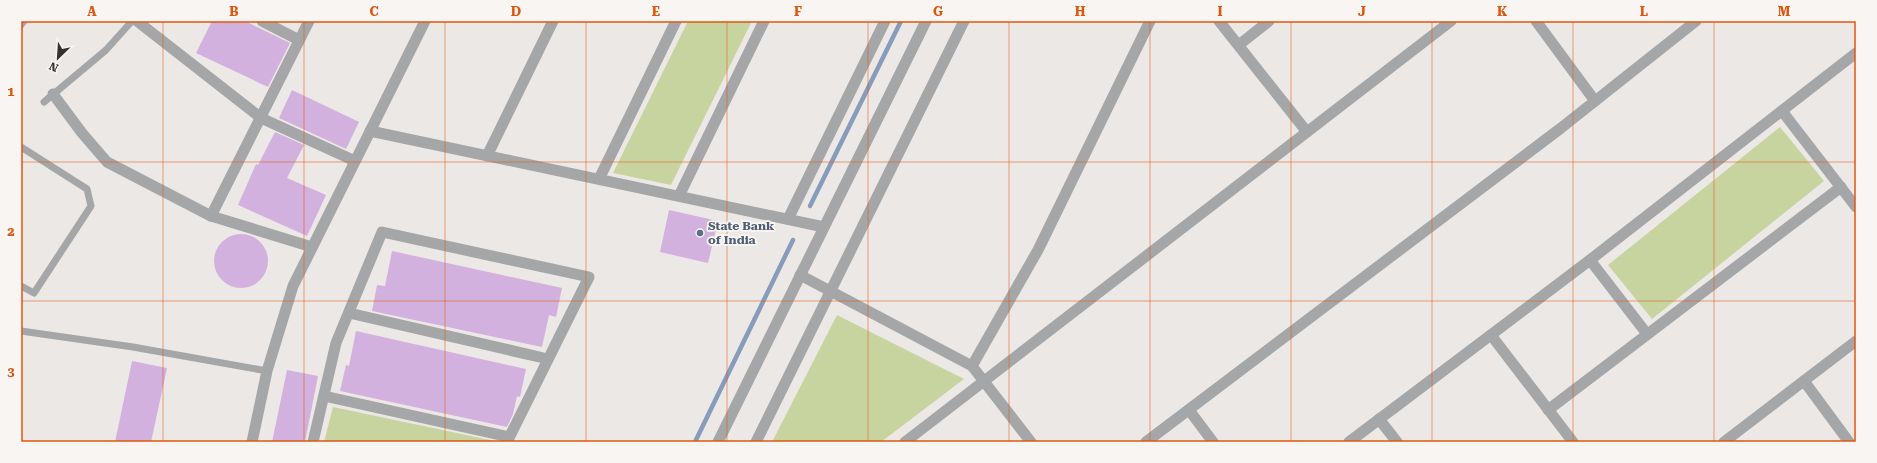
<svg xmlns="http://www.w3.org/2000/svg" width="1877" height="463" font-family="'Roboto Serif',serif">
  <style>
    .green { fill: #c8d4a0 }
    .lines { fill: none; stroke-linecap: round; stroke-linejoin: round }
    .stream { stroke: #879bbb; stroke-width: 4.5 }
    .building { fill: #d2b1de }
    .service { stroke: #a5a6a8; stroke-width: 7 }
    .minor { stroke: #a5a6a8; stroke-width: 11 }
    .tertiary { stroke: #a5a6a8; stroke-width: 11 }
    .grid { fill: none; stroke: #df570e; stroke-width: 1; stroke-opacity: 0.55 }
    .service-dot { fill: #5c6f8a; stroke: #f9f5f3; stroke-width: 1.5 }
    .labels { text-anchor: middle; stroke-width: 3.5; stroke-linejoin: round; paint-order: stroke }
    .service-label { font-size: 12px; font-weight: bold; fill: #4e5e75; stroke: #f9f5f3; text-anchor: start }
    .neatline { fill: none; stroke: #df570e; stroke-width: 1.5 }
    .grid-label { font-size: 13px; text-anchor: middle; font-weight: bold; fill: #df570e }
  </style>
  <rect width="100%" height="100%" fill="#ece8e6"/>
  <!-- green -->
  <g class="green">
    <path d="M688 21H752L671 185 613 173Z"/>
    <path d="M1780 127 1824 181 1652 319 1608 265Z"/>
    <path d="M837 315 964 379 881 442H772Z"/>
    <path d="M333 407 495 441 324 442Z"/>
  </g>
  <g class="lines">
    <!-- stream -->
    <g class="stream">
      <path d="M810 206 901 21"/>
      <path d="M695 442 793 240"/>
    </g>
  </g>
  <!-- building -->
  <g class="building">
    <path d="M212 21H245L290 43 268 87 196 53Z"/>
    <path d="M292 90 359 122 346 149 279 118Z"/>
    <path d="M275 132 304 145 287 178 326 195 307 236 238 205 256 164 258 165Z"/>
    <path d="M669 210 718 221 708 263 660 252Z"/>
    <circle cx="241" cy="261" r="27"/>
    <path d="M392 251 562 288 556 317 549 315 542 347 372 311 377 285 385 286Z"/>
    <path d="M356 331 526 369 520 397 517 396 513 414 507 427 340 391 346 365 349 366Z"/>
    <path d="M132 361 167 368 151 442H115Z"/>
    <path d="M287 370 318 376 305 442H272Z"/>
  </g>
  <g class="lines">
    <!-- service -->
    <g class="service">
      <path d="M21 25 24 21"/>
      <path d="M44 102 106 50 132 21"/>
      <path d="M21 147 87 189 91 206 34 293 21 286"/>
      <path d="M21 331 133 347 267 371"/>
    </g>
    <!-- minor -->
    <g class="minor">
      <path d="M137 21 261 118 355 161"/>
      <path d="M262 21 299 40"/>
      <path d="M1219 21 1307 132"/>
      <path d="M1536 21 1595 101"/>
      <path d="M1240 44 1269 21"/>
      <path d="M53 94 82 133 107 162 211 216 312 247"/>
      <path d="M1782 111 1856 207"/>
      <path d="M370 131 824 227"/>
      <path d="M487 156 553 21"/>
      <path d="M599 179 676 21"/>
      <path d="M679 196 764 21"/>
      <path d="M211 216 309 21"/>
      <path d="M788 219 885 21"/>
      <path d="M1590 260 1647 334"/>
      <path d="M800 275 972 366 1031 442"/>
      <path d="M349 313 548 359"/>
      <path d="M1491 335 1573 442"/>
      <path d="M972 366 1038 250 1150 21"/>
      <path d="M1804 381 1849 442"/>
      <path d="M324 396 509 437"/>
      <path d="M1189 410 1213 442"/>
      <path d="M1548 410 1841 187"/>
      <path d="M1379 419 1397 442"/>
      <path d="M252 442 267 371 293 286 425 21"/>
      <path d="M313 442 336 343 382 232 589 277 507 442"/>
      <path d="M905 442 1451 21"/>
      <path d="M1146 442 1561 128 1696 21"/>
      <path d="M1349 442 1590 260 1856 53"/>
      <path d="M1724 442 1856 341"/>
    </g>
    <!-- tertiary -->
    <g class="tertiary">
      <path d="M718 442 926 21"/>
      <path d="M756 442 964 21"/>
    </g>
  </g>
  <!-- grid -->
  <path class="grid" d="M163 21V442M304 21V442M445 21V442M586 21V442M727 21V442M868 21V442M1009 21V442M1150 21V442M1291 21V442M1432 21V442M1573 21V442M1714 21V442M21 162H1856M21 301H1856"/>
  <!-- markers -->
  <circle class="service-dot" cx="700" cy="233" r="4"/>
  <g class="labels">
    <!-- service labels -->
    <g class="service-label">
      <text x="708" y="230">State Bank<tspan x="708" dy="14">of India</tspan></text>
    </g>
  </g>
  <!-- border -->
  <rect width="1877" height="463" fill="none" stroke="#f9f5f3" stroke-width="44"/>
  <!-- north arrow -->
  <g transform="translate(58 58) rotate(205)" stroke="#f9f5f3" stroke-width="3" paint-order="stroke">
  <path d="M0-3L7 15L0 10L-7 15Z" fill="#343232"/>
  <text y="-6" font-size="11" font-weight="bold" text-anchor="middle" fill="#343232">N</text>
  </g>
  <rect x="22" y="22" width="1833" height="419" class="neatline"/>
  <g class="grid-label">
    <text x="92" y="16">A</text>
    <text x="234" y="16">B</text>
    <text x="374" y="16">C</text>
    <text x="516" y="16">D</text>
    <text x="656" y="16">E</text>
    <text x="798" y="16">F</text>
    <text x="938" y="16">G</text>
    <text x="1080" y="16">H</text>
    <text x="1220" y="16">I</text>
    <text x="1362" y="16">J</text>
    <text x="1502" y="16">K</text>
    <text x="1644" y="16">L</text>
    <text x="1784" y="16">M</text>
    <text x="11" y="96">1</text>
    <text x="11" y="236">2</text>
    <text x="11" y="376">3</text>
  </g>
</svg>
